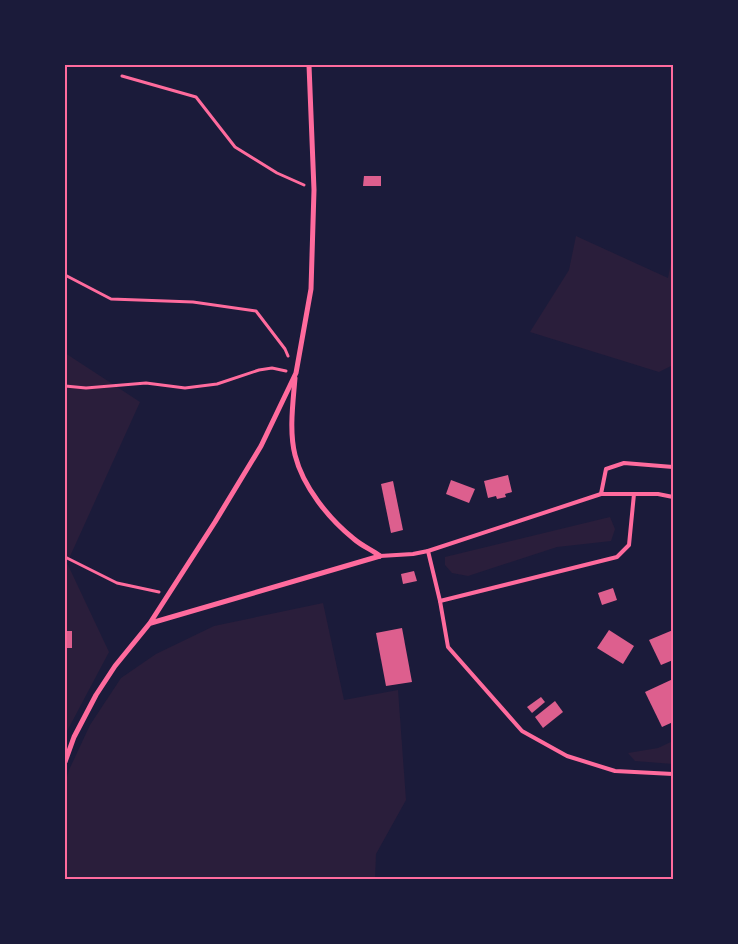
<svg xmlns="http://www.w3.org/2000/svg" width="738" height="944" font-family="'Titillium Web',sans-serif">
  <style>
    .green { fill: #2a1e3b }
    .building { fill: #dd5f8e }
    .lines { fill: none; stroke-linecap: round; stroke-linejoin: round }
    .path { stroke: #ff6b9d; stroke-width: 3 }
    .service { stroke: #ff6b9d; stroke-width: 4 }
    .minor { stroke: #ff6b9d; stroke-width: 5 }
    .neatline { fill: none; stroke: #ff6b9d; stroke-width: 2 }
  </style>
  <rect width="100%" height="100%" fill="#1b1b3a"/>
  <!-- green -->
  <g class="green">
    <path d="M576 236 668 278 673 252V365L659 372 530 332 569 270Z"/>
    <path d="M65 353 140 402 67 563 109 652 65 735Z"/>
    <path d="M610 517 615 529 611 541 557 547 468 576 452 573 445 565V557Z"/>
    <path d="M323 603 344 700 398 690 406 800 376 854 375 879H65V784L69 770 90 725 121 678 156 654 214 626Z"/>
    <path d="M673 741V764L635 761 628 753 658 748Z"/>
  </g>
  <!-- building -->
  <g class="building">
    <path d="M364 176H381V186H363Z"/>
    <path d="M508 475 512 492 505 494 506 497 497 499 496 496 488 498 484 481Z"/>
    <path d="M451 480 475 489 469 503 446 494Z"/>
    <path d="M393 481 403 530 391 533 381 484Z"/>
    <path d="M414 571 417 581 403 584 401 574Z"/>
    <path d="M613 588 617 600 602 605 598 593Z"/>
    <path d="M402 628 412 682 386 686 376 633Z"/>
    <path d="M609 630 634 646 623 664 597 648Z"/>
    <path d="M673 630V660L661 665 649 640Z"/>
    <rect x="65" y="631" width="7" height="17"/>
    <path d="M673 679V722L662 727 645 692Z"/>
    <path d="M541 697 545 702 532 713 527 707Z"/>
    <path d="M555 701 563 712 543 728 535 717Z"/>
  </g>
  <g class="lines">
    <!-- path -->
    <g class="path">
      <path d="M122 76 196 97 235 147 277 173 304 185"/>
      <path d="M65 275 111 299 193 302 256 311 285 349 288 356"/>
      <path d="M65 386 86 388 146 383 185 388 217 384 259 370 272 368 286 371"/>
      <path d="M65 557 117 583 159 592"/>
    </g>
    <!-- service -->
    <g class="service">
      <path d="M601 494 606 469 624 463 673 467"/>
      <path d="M428 551 440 601 448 647 522 731 567 756 615 771 673 774"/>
      <path d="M380 556 413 554 428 551 601 494H658L673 497"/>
      <path d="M440 601 617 557 629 545 634 494"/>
    </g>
    <!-- minor -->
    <g class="minor">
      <path d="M295 378C293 403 289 431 295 455 303 487 329 519 354 539 362 546 372 550 380 556"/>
      <path d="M151 623 380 556"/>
      <path d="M65 762 74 737 96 695 115 666 150 623 215 522 261 446 296 373 311 289 314 190 309 65"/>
    </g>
  </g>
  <!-- border -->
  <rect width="738" height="944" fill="none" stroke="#1b1b3a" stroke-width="132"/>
  <rect x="66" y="66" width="606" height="812" class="neatline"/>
</svg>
